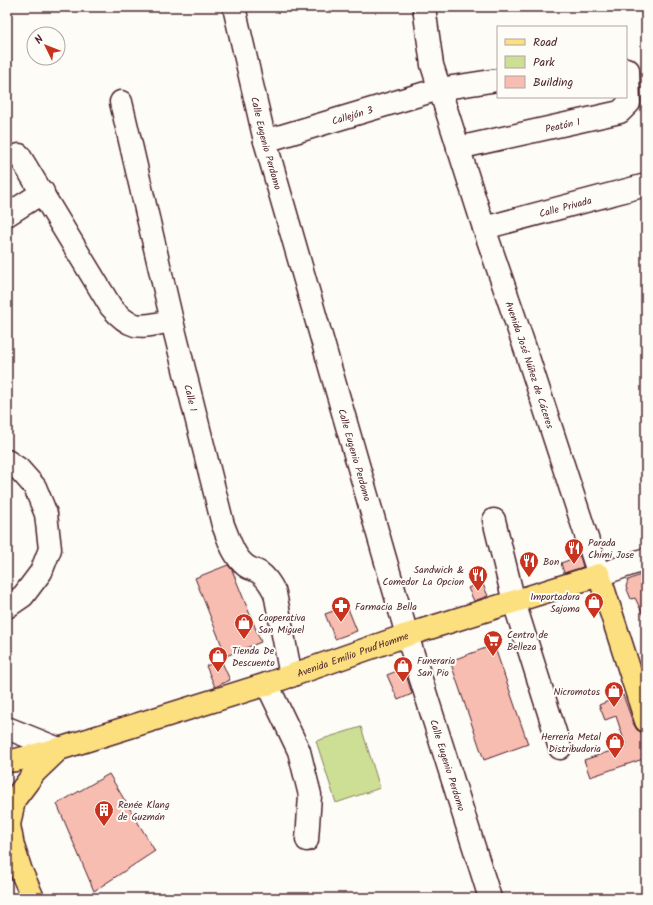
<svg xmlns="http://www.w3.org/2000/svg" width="653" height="905" font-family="Kalam,sans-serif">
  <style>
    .green { fill: #ccdf94; stroke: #8b7f60 }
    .building { fill: #f8bdb1; stroke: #4a1f2b }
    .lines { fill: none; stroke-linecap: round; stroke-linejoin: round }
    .minor-casing { stroke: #4a1f2b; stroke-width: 25 }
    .major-casing { stroke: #4a1f2b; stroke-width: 25 }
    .minor { stroke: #fdfcf7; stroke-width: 22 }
    .major { stroke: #fce080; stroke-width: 22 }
    .labels { text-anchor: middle; stroke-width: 4; stroke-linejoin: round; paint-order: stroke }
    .street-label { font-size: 10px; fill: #4a1f2b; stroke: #fdfcf7 }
    .poi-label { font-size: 10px; fill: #4a1f2b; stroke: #fdfcf7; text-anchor: start }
  </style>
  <rect width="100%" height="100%" fill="#fdfcf7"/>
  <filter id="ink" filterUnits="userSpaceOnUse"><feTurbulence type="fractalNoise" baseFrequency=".025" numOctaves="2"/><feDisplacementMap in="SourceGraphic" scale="8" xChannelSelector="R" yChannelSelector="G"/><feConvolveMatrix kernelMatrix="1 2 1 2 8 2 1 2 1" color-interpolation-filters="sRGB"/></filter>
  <g filter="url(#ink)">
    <!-- green -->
    <path class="green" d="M361 727 380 788 336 803 316 741Z"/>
    <!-- building -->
    <g class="building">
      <path d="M580 556 583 567 564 573 561 563Z"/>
      <path d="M228 565 232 570 261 642 226 656 195 578Z"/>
      <path d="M646 573V620L635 598 631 599 626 587 628 580Z"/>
      <path d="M482 582 488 596 474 601 468 588Z"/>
      <path d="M347 606 357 631 335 639 325 614Z"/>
      <path d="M494 645 528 744 484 760 450 661Z"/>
      <path d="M221 660 230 680 215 687 206 666Z"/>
      <path d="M404 668 412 694 398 700 387 675Z"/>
      <path d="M623 695 634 725 637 730 641 732 646 748V758L590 777 584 760 626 746 616 716 605 720 599 705Z"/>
      <path d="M109 774 155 851 94 891 57 804Z"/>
    </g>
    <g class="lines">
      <defs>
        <g id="minor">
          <path id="s1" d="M234 7 265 141 407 635 490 898"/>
          <path id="s2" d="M424 7 432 65 484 228 526 351 599 575 646 559"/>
          <path id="s3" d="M121 102 172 321 223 525C229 539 233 556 246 566 250 569 256 570 260 573 267 578 271 585 275 593L291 676"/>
          <path id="s4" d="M265 141 439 89 498 80"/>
          <path id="s5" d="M458 148 620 112 629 103 628 70 626 69"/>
          <path d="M19 155 111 307C133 333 142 326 172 321"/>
          <path d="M7 215 43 192"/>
          <path id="s6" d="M484 228 646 185"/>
          <path d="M7 461 19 469 35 487 46 514 50 549 41 572 23 596 7 607"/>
          <path d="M494 520 514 602 560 748"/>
          <path d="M267 684 299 751 310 795 307 840"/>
          <path d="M7 728 59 749"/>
        </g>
        <g id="major">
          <path id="s7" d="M7 761 16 760 59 749 267 684 407 635 599 575 646 721"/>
          <path d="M33 898 21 871 13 846 9 825 14 800 35 772 59 749"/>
        </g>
      </defs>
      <!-- minor casing -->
      <use href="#minor" class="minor-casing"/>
      <!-- major casing -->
      <use href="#major" class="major-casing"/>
      <!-- minor -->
      <use href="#minor" class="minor"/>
      <!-- major -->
      <use href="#major" class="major"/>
    </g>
  </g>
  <!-- icons -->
  <defs>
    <symbol id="restaurant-pin" viewBox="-11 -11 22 30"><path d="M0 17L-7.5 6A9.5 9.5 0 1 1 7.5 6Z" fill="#c8321e" stroke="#fdfcf7"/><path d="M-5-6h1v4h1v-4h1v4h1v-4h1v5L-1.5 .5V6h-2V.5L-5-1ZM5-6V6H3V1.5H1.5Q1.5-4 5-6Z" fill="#fff"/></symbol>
    <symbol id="shop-pin" viewBox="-11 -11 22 30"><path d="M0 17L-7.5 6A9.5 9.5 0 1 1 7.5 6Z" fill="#c8321e" stroke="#fdfcf7"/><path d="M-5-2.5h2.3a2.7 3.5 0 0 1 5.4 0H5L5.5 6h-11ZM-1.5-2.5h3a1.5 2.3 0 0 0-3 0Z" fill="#fff"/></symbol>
    <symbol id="pharmacy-pin" viewBox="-11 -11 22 30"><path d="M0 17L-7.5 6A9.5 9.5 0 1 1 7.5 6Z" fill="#c8321e" stroke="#fdfcf7"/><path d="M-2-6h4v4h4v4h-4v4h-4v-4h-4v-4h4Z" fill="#fff"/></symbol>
    <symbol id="supermarket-pin" viewBox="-11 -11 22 30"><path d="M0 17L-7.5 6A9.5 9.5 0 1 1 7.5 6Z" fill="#c8321e" stroke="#fdfcf7"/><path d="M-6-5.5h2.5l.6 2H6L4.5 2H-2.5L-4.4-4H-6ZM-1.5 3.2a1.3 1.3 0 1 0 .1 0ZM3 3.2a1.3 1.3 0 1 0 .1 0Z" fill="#fff"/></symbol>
    <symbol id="building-pin" viewBox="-11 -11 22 30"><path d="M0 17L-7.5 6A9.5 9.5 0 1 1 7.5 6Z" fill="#c8321e" stroke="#fdfcf7"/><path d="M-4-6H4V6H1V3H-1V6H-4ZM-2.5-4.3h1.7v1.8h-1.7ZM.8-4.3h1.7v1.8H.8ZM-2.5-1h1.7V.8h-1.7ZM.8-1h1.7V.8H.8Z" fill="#fff"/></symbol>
  </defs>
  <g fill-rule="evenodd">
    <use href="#restaurant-pin" x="563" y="537" width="22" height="30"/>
    <use href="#restaurant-pin" x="518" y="550" width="22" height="30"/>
    <use href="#restaurant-pin" x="467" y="564" width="22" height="30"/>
    <use href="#shop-pin" x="583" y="591" width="22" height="30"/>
    <use href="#pharmacy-pin" x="330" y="595" width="22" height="30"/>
    <use href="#shop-pin" x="233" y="612" width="22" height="30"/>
    <use href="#supermarket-pin" x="482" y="629" width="22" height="30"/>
    <use href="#shop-pin" x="207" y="645" width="22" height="30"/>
    <use href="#shop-pin" x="392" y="655" width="22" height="30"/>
    <use href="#shop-pin" x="603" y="680" width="22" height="30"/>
    <use href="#shop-pin" x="604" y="731" width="22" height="30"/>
    <use href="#building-pin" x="93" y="799" width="22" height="30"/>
  </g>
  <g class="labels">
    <!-- street labels -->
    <g class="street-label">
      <text dy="4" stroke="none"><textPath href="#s4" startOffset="91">Callejón 3</textPath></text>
      <text dy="4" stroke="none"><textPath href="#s5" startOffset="107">Peatón 1</textPath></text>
      <text dy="4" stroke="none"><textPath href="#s1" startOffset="140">Calle Eugenio Perdomo</textPath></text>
      <text dy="4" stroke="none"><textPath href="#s6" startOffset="84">Calle Privada</textPath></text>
      <text dy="4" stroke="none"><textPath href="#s2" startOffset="374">Avenida José Núñez de Cáceres</textPath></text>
      <text dy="4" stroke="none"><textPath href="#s3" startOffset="304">Calle 1</textPath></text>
      <text dy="4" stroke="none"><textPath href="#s1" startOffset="464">Calle Eugenio Perdomo</textPath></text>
      <text dy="4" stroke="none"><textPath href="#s7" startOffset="362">Avenida Emilio Prud'Homme</textPath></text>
      <text dy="4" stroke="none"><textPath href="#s1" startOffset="788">Calle Eugenio Perdomo</textPath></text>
    </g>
    <!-- poi labels -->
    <g class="poi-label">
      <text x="588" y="546">Parada<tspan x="588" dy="12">Chimi Jose</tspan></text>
      <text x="543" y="565">Bon</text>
      <text x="464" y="573" text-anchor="end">Sandwich &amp;<tspan x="464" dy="12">Comedor La Opcion</tspan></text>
      <text x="580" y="600" text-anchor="end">Importadora<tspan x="580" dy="12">Sajoma</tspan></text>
      <text x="355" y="610">Farmacia Bella</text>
      <text x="258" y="621">Cooperativa<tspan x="258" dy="12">San Miguel</tspan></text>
      <text x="507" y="638">Centro de<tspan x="507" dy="12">Belleza</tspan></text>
      <text x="232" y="654">Tienda De<tspan x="232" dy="12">Descuento</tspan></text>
      <text x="417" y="664">Funeraria<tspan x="417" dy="12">San Pio</tspan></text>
      <text x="600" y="695" text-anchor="end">Nicromotos</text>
      <text x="601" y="740" text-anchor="end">Herreria Metal<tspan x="601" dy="12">Distribudoria</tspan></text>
      <text x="118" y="808">Renée Klang<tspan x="118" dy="12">de Guzmán</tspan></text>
    </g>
  </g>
  <!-- margin -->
  <rect width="653" height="905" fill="none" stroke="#fdfcf7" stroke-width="24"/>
  <rect x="12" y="12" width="629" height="881" fill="none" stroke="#4a1f2b" stroke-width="1.5" filter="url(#ink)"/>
  <!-- legend -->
  <rect x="497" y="26" width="130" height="72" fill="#fdfcf7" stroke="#b5a4a5"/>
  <rect x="505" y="39" width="20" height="6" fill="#fce080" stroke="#b5a4a5"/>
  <text x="533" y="46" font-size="12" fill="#4a1f2b">Road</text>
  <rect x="505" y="56" width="20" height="12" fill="#ccdf94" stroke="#b5a4a5"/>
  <text x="533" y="66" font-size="12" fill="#4a1f2b">Park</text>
  <rect x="505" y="76" width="20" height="12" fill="#f8bdb1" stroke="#b5a4a5"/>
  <text x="533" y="86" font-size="12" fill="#4a1f2b">Building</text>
  <!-- north arrow -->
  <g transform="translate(46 46) rotate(313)"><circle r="19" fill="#fdfcf7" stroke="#b5a4a5"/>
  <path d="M0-3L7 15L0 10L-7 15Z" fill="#c8321e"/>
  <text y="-6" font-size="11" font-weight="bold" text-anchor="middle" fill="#4a1f2b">N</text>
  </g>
</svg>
